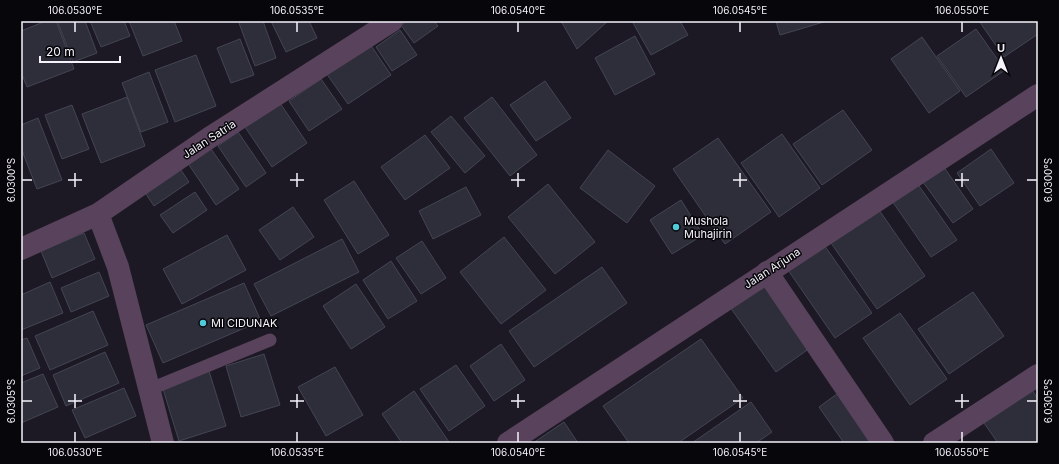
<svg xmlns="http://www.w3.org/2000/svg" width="1059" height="464" font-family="Inter,sans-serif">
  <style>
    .building { fill: #2d2e3a; stroke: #444553 }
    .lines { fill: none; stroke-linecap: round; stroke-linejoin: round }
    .service { stroke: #58425c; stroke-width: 13 }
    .minor { stroke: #58425c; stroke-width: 22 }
    .ticks { fill: none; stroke: #f5f2fa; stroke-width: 1.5 }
    .poi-dot { fill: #52cbd9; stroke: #07060a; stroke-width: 1.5 }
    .labels { text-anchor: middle; stroke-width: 3; stroke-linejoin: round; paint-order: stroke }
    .street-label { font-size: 11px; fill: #f5f2fa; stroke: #07060a }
    .poi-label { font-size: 11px; fill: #f5f2fa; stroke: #07060a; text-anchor: start }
    .neatline { fill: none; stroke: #f5f2fa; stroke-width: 1.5 }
    .ticks-label { font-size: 10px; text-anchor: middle; fill: #f5f2fa }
  </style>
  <rect width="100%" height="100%" fill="#1d1924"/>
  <!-- building -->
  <g class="building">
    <path d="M46 21H56L74 69 27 87 21 72V31Z"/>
    <path d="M63 21H85L97 53 73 62 58 23Z"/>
    <path d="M90 21H124L130 36 101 47Z"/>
    <path d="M129 21H174L182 41 143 56Z"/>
    <path d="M244 21H263L276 58 255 66 239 23Z"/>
    <path d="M271 21H309L317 38 286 52Z"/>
    <path d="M408 21H434L438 26 414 43 401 25Z"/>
    <path d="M561 21H608L577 49Z"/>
    <path d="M632 21H680L688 35 651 55Z"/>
    <path d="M776 21H827L780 35Z"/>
    <path d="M979 21H1038V34L1004 57Z"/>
    <path d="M976 29 1005 70 966 97 937 56Z"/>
    <path d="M400 30 417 55 392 71 376 47Z"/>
    <path d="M635 36 655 74 615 95 595 58Z"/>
    <path d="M922 37 960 91 929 113 891 59Z"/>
    <path d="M240 39 254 75 231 83 217 48Z"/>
    <path d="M370 44 391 75 348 104 326 73Z"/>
    <path d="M196 55 216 106 175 122 155 70Z"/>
    <path d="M149 72 168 122 141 132 122 83Z"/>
    <path d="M321 79 342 109 309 131 289 101Z"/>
    <path d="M545 81 571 118 536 141 510 105Z"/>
    <path d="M127 97 145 146 101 163 82 114Z"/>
    <path d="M492 97 537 155 510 176 464 118Z"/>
    <path d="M280 103 307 143 272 167 245 127Z"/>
    <path d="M72 105 89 149 62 159 45 115Z"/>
    <path d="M843 110 872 150 822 185 793 144Z"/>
    <path d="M451 116 485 156 465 173 431 132Z"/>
    <path d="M38 118 62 180 37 189 21 148V125Z"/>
    <path d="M238 132 266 173 246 187 218 146Z"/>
    <path d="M782 134 820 188 779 217 741 163Z"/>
    <path d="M425 135 450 168 405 200 381 167Z"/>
    <path d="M718 138 771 212 725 244 673 169Z"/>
    <path d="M209 146 239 189 216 205 187 162Z"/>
    <path d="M991 149 1014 183 980 206 957 173Z"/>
    <path d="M608 150 655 186 627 223 580 188Z"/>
    <path d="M941 163 973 209 953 223 920 178Z"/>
    <path d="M177 164 189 182 154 206 142 188Z"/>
    <path d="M354 181 389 235 358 254 324 200Z"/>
    <path d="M917 183 957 240 931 257 892 201Z"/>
    <path d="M548 184 595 242 555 274 508 217Z"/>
    <path d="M466 187 481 215 433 239 419 211Z"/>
    <path d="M195 192 207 210 173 233 160 215Z"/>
    <path d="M681 200 703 235 672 254 650 220Z"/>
    <path d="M293 207 314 237 280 260 259 230Z"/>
    <path d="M879 210 925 276 877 309 831 243Z"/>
    <path d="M84 233 95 259 52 278 41 251Z"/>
    <path d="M227 235 246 270 182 304 163 269Z"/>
    <path d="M504 237 546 290 501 324 460 272Z"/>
    <path d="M342 239 359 272 271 316 254 284Z"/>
    <path d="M422 241 446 278 421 294 396 258Z"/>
    <path d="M824 245 872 313 835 338 788 270Z"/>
    <path d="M391 261 417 301 388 319 363 280Z"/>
    <path d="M602 267 627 303 534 367 509 331Z"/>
    <path d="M99 272 109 296 71 312 61 288Z"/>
    <path d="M50 282 63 313 21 330V295Z"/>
    <path d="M244 283 261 321 163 363 146 325Z"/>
    <path d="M765 283 810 348 776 372 730 307Z"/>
    <path d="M356 284 385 327 351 349 323 306Z"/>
    <path d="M973 292 1004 336 949 374 918 329Z"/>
    <path d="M93 311 108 345 50 370 35 336Z"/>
    <path d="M900 313 947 379 910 405 863 338Z"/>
    <path d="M27 338 40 368 21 376V340Z"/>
    <path d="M701 339 743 398 678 443H629L603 406Z"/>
    <path d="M501 344 525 380 494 401 470 366Z"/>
    <path d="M105 352 119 383 66 406 53 375Z"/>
    <path d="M264 354 280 405 241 417 226 366Z"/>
    <path d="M456 365 485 406 449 431 420 389Z"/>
    <path d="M335 367 363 415 326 436 298 387Z"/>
    <path d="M209 371 226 426 179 441 162 386Z"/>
    <path d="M43 374 58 407 21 423V383Z"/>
    <path d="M124 388 136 416 85 438 72 410Z"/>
    <path d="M1032 390 1038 399V443H998L984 423Z"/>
    <path d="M414 391 449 442 447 443H402L382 414Z"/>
    <path d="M841 391 874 437 865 443H844L819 407Z"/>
    <path d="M751 402 772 432 756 443H692Z"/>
    <path d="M564 422 578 443H533Z"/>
  </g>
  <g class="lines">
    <!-- service -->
    <path class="service" d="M148 390 270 340"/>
    <!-- minor -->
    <g class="minor">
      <path d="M98 214 118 267 163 443"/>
      <path d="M21 249 98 214 209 138 392 21"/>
      <path d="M767 272 883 443"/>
      <path d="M508 443 1038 95"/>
      <path d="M934 443 1038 375"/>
    </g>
  </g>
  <!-- ticks -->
  <path class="ticks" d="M75 22V32M297 22V32M518 22V32M740 22V32M962 22V32M75 173V187M297 173V187M518 173V187M740 173V187M962 173V187M22 180H32M68 180H82M290 180H304M511 180H525M733 180H747M955 180H969M1027 180H1037M75 394V408M297 394V408M518 394V408M740 394V408M962 394V408M22 401H32M68 401H82M290 401H304M511 401H525M733 401H747M955 401H969M1027 401H1037M75 432V442M297 432V442M518 432V442M740 432V442M962 432V442"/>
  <!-- markers -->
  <g class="poi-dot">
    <circle cx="676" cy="227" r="4"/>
    <circle cx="203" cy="323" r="4"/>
  </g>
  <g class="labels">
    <!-- street labels -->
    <g class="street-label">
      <text transform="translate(209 139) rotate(-33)" y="4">Jalan Satria</text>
      <text transform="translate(772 268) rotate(-33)" y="4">Jalan Arjuna</text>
    </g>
    <!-- poi labels -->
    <g class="poi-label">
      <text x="684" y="225">Mushola<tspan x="684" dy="13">Muhajirin</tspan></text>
      <text x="211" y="327">MI CIDUNAK</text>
    </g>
  </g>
  <!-- border -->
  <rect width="1059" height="464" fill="none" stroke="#07060a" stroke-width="44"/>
  <!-- north arrow -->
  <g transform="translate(1001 58)" stroke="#07060a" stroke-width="3" paint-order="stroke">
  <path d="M0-3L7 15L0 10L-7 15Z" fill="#f5f2fa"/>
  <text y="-6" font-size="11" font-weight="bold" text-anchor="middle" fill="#f5f2fa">U</text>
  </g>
  <!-- scale -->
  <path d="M40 56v6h80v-6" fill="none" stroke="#f5f2fa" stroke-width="2"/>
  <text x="46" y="56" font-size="12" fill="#f5f2fa" stroke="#07060a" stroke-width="3" paint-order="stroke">20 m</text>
  <rect x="22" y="22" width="1015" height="420" class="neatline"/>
  <g class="ticks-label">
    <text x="75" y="14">106.0530°E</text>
    <text x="297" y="14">106.0535°E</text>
    <text x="518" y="14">106.0540°E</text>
    <text x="740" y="14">106.0545°E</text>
    <text x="962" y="14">106.0550°E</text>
    <text transform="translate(11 180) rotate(-90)" y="4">6.0300°S</text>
    <text transform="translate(1048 180) rotate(-90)" y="4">6.0300°S</text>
    <text transform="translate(11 401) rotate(-90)" y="4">6.0305°S</text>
    <text transform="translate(1048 401) rotate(-90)" y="4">6.0305°S</text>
    <text x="75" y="456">106.0530°E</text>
    <text x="297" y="456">106.0535°E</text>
    <text x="518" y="456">106.0540°E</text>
    <text x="740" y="456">106.0545°E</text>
    <text x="962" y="456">106.0550°E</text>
  </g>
</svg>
